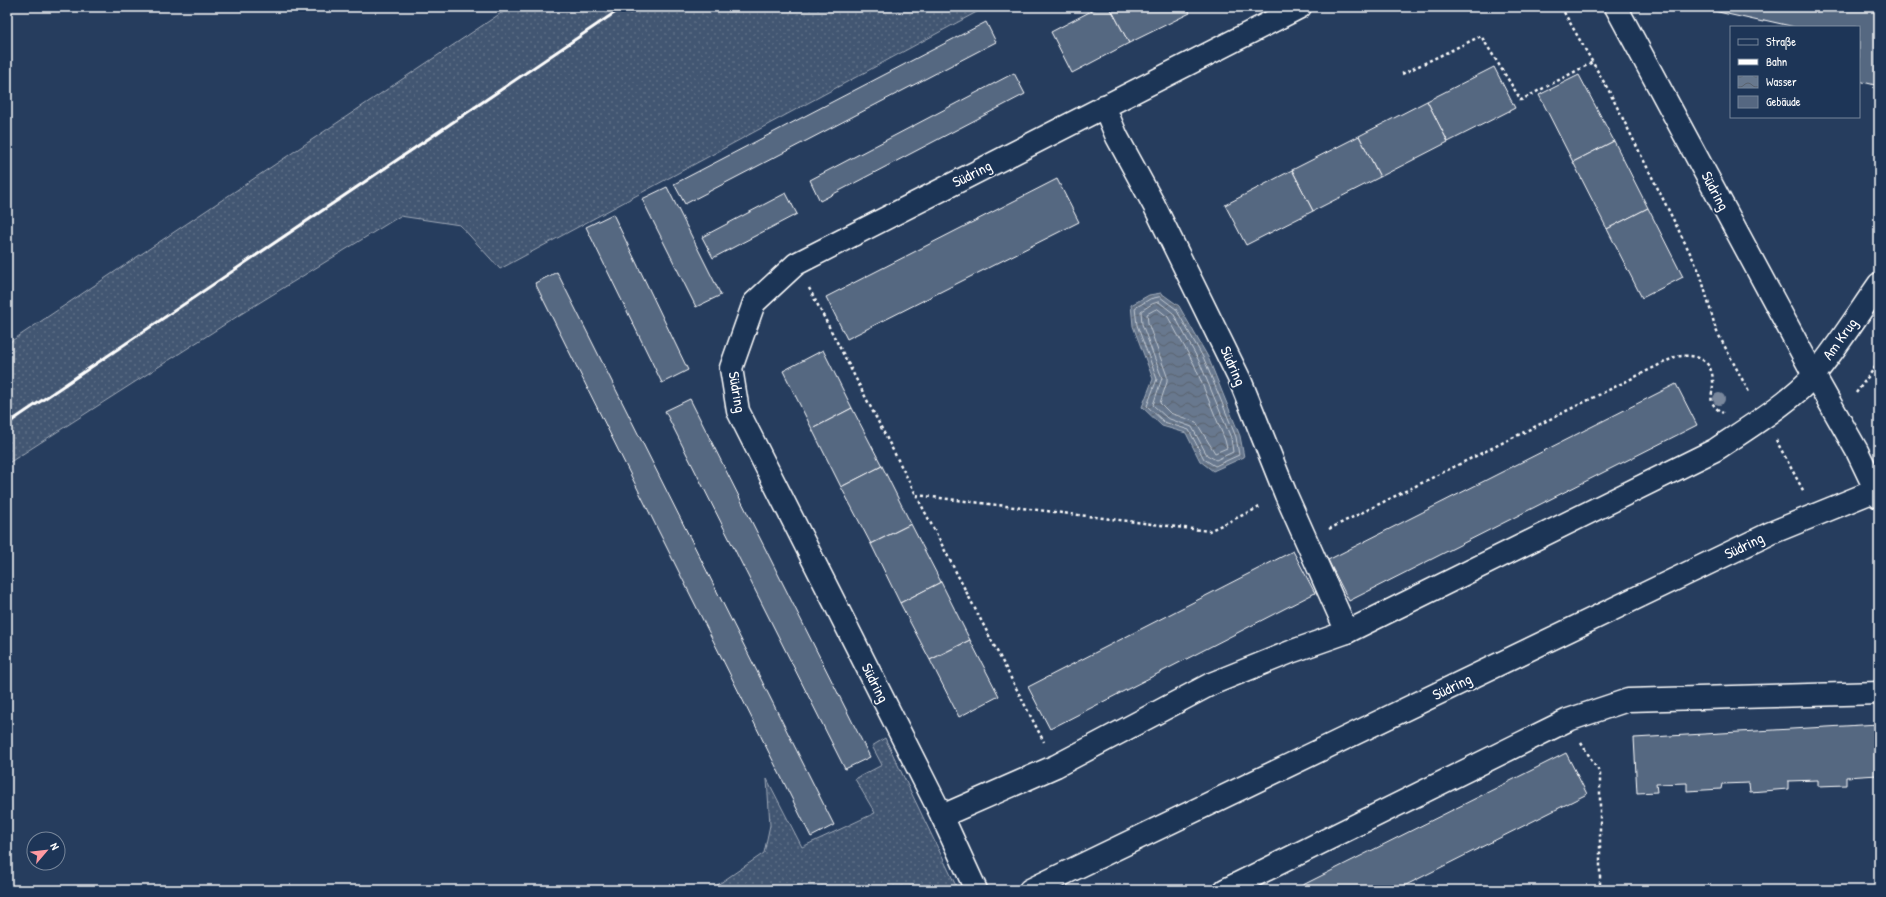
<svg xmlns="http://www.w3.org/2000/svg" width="1886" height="897" font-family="'Patrick Hand',sans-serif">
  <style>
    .grass { fill: url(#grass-dots); stroke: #a0aab8 }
    .water { fill: url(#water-waves); stroke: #a4aebb }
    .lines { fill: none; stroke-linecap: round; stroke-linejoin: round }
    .shore { stroke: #c2c9d2; stroke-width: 1 }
    .building { fill: #556781; stroke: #fff }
    .minor-casing { stroke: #fff; stroke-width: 25 }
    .path { stroke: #fff; stroke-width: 2.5; stroke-dasharray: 3 3; stroke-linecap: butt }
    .minor { stroke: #1d3557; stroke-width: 22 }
    .rail { stroke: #fff; stroke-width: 3 }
    .tree { fill: #79879c }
    .labels { text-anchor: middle; stroke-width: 4; stroke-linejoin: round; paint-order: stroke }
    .street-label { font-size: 15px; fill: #fff; stroke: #1d3557 }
  </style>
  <defs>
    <pattern id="grass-dots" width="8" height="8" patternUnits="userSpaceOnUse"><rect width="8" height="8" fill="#425672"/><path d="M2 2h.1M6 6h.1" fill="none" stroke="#5e6f87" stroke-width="1.8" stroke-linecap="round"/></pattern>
    <pattern id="water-waves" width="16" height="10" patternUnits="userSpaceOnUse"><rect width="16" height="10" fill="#67788e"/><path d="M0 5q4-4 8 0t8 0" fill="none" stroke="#5a626d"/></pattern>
  </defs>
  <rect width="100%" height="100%" fill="#263d5e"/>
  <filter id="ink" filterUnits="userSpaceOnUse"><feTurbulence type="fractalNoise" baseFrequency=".025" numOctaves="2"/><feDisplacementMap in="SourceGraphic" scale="8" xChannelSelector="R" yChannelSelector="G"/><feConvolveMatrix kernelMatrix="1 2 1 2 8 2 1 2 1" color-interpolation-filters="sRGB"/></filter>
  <g filter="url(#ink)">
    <!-- grass -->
    <g class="grass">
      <path d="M510 7H986L500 269 460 225 400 216 241 314 7 464V344Z"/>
      <path d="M885 738 958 890H710L764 853 770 825 767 779 802 847 875 813 855 779 882 765 872 746Z"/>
    </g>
    <!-- water -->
    <path class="water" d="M1161 293 1179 306 1208 357 1240 436 1244 457 1213 471 1200 461 1186 433 1162 426 1142 407 1153 379 1133 326 1131 305 1149 295Z"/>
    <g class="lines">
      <!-- shore -->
      <g class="shore">
        <path d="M1160 297 1176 309 1204 359 1236 437 1239 455 1215 466 1204 459 1189 430 1164 422 1147 406 1157 379 1137 325 1135 308 1150 299Z"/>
        <path d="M1159 302 1173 313 1199 361 1231 438 1233 452 1216 460 1207 455 1192 427 1167 418 1153 405 1162 378 1142 324 1141 311 1152 304Z"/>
        <path d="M1158 309 1168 317 1194 364 1225 440 1227 448 1215 453 1196 422 1170 413 1160 403 1167 382V376L1148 323 1147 314 1154 310Z"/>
      </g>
    </g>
    <!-- building -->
    <g class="building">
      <path d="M1099 7H1110L1129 43 1072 73 1051 32Z"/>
      <path d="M1110 7H1187L1190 13 1129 43Z"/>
      <path d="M1696 7H1857L1879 12V86L1859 81V27H1795L1764 20 1763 22Z"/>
      <path d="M986 22 996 42 685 204 674 184Z"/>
      <path d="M1494 67 1515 108 1448 142 1427 101Z"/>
      <path d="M1014 73 1025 94 820 201 810 180Z"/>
      <path d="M1579 75 1614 141 1573 162 1539 95Z"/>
      <path d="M1427 101 1448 142 1380 177 1359 136Z"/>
      <path d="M1359 136 1380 177 1313 211 1292 170Z"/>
      <path d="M1614 141 1648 208 1607 229 1573 162Z"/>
      <path d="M1292 170 1313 211 1246 245 1225 205Z"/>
      <path d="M1057 179 1079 222 847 339 826 297Z"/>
      <path d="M667 187 721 295 696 307 642 199Z"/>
      <path d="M786 193 797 214 713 258 702 237Z"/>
      <path d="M1648 208 1683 277 1642 298 1607 229Z"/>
      <path d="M613 214 688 370 662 383 586 227Z"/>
      <path d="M557 272 834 825 811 837 535 283Z"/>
      <path d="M823 350 852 408 812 429 783 371Z"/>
      <path d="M1676 384 1697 425 1349 601 1328 560Z"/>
      <path d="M690 399 870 757 845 769 665 411Z"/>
      <path d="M852 408 882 466 841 487 812 429Z"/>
      <path d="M882 466 911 524 871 544 841 487Z"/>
      <path d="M911 524 941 582 900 603 871 544Z"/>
      <path d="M1293 551 1315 593 1050 729 1028 687Z"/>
      <path d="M941 582 970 640 930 660 900 603Z"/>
      <path d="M970 640 999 696 959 717 930 660Z"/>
      <path d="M1879 724V782L1878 775 1846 777V785L1818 786V780L1788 781V789L1750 792 1749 783 1722 784 1721 789 1687 791V783L1656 784 1657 792 1637 793 1634 738Z"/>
      <path d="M1566 753 1587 794 1396 890H1293Z"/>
    </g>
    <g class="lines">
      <defs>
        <g id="minor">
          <path d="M1616 7 1814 375 1857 451 1879 497"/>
          <path d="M1104 106 1117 137 1154 205 1240 380 1286 495 1347 632 1715 450C1746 429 1791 402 1815 374 1838 346 1858 314 1879 284"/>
          <path d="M942 816 1056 766 1211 684 1293 651 1347 632"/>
          <path d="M976 890 942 816 738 411 731 368 754 303 796 264 1300 7"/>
          <path d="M1030 890 1771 533 1879 489"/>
          <path d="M1225 890 1568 720 1628 700 1879 693"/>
        </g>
      </defs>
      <!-- minor casing -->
      <use href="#minor" class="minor-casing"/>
      <!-- path -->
      <g class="path">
        <path d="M1561 7 1609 91 1700 273 1716 330 1750 394"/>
        <path d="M1402 74 1481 36 1521 100 1593 62"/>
        <path d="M809 288 1044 742"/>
        <path d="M1856 393 1879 362"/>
        <path d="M1776 440 1804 492"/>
        <path d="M916 495 1209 531 1262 506"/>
        <path d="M1329 529 1675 357C1694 353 1712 358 1713 381 1714 387 1710 396 1712 402 1714 407 1719 411 1723 413"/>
        <path d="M1581 743 1600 773V890"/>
      </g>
      <!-- minor -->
      <use href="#minor" class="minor"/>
      <!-- rail -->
      <path class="rail" d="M7 424 623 7"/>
    </g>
    <!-- trees -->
    <circle class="tree" cx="1719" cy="399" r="6"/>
  </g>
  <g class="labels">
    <!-- street labels -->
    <g class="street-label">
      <text transform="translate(972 174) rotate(-27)" y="5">Südring</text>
      <text transform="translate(1715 191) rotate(62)" y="5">Südring</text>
      <text transform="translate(1840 339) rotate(-54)" y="5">Am Krug</text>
      <text transform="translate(1233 366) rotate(66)" y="5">Südring</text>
      <text transform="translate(737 392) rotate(80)" y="5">Südring</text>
      <text transform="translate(1744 546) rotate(-26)" y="5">Südring</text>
      <text transform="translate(875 683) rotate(63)" y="5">Südring</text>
      <text transform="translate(1452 687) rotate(-26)" y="5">Südring</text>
    </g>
  </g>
  <!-- margin -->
  <rect width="1886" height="897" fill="none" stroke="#1d3557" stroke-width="24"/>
  <rect x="12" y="12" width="1862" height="873" fill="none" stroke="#fff" stroke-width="1.5" filter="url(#ink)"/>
  <!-- legend -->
  <rect x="1730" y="26" width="130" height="92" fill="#1d3557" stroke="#77869a"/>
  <rect x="1738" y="39" width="20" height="6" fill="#1d3557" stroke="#77869a"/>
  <text x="1766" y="46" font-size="12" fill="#ffffff">Straße</text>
  <rect x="1738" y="59" width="20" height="6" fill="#ffffff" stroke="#77869a"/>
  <text x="1766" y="66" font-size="12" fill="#ffffff">Bahn</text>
  <rect x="1738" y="76" width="20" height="12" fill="url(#water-waves)" stroke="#77869a"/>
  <text x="1766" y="86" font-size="12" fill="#ffffff">Wasser</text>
  <rect x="1738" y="96" width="20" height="12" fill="#556781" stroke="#77869a"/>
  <text x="1766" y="106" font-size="12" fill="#ffffff">Gebäude</text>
  <!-- north arrow -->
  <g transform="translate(46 851) rotate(62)"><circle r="19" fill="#1d3557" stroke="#77869a"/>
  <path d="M0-3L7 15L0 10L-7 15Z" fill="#ff9aa2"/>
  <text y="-6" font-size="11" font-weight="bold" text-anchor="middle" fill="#ffffff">N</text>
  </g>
</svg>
